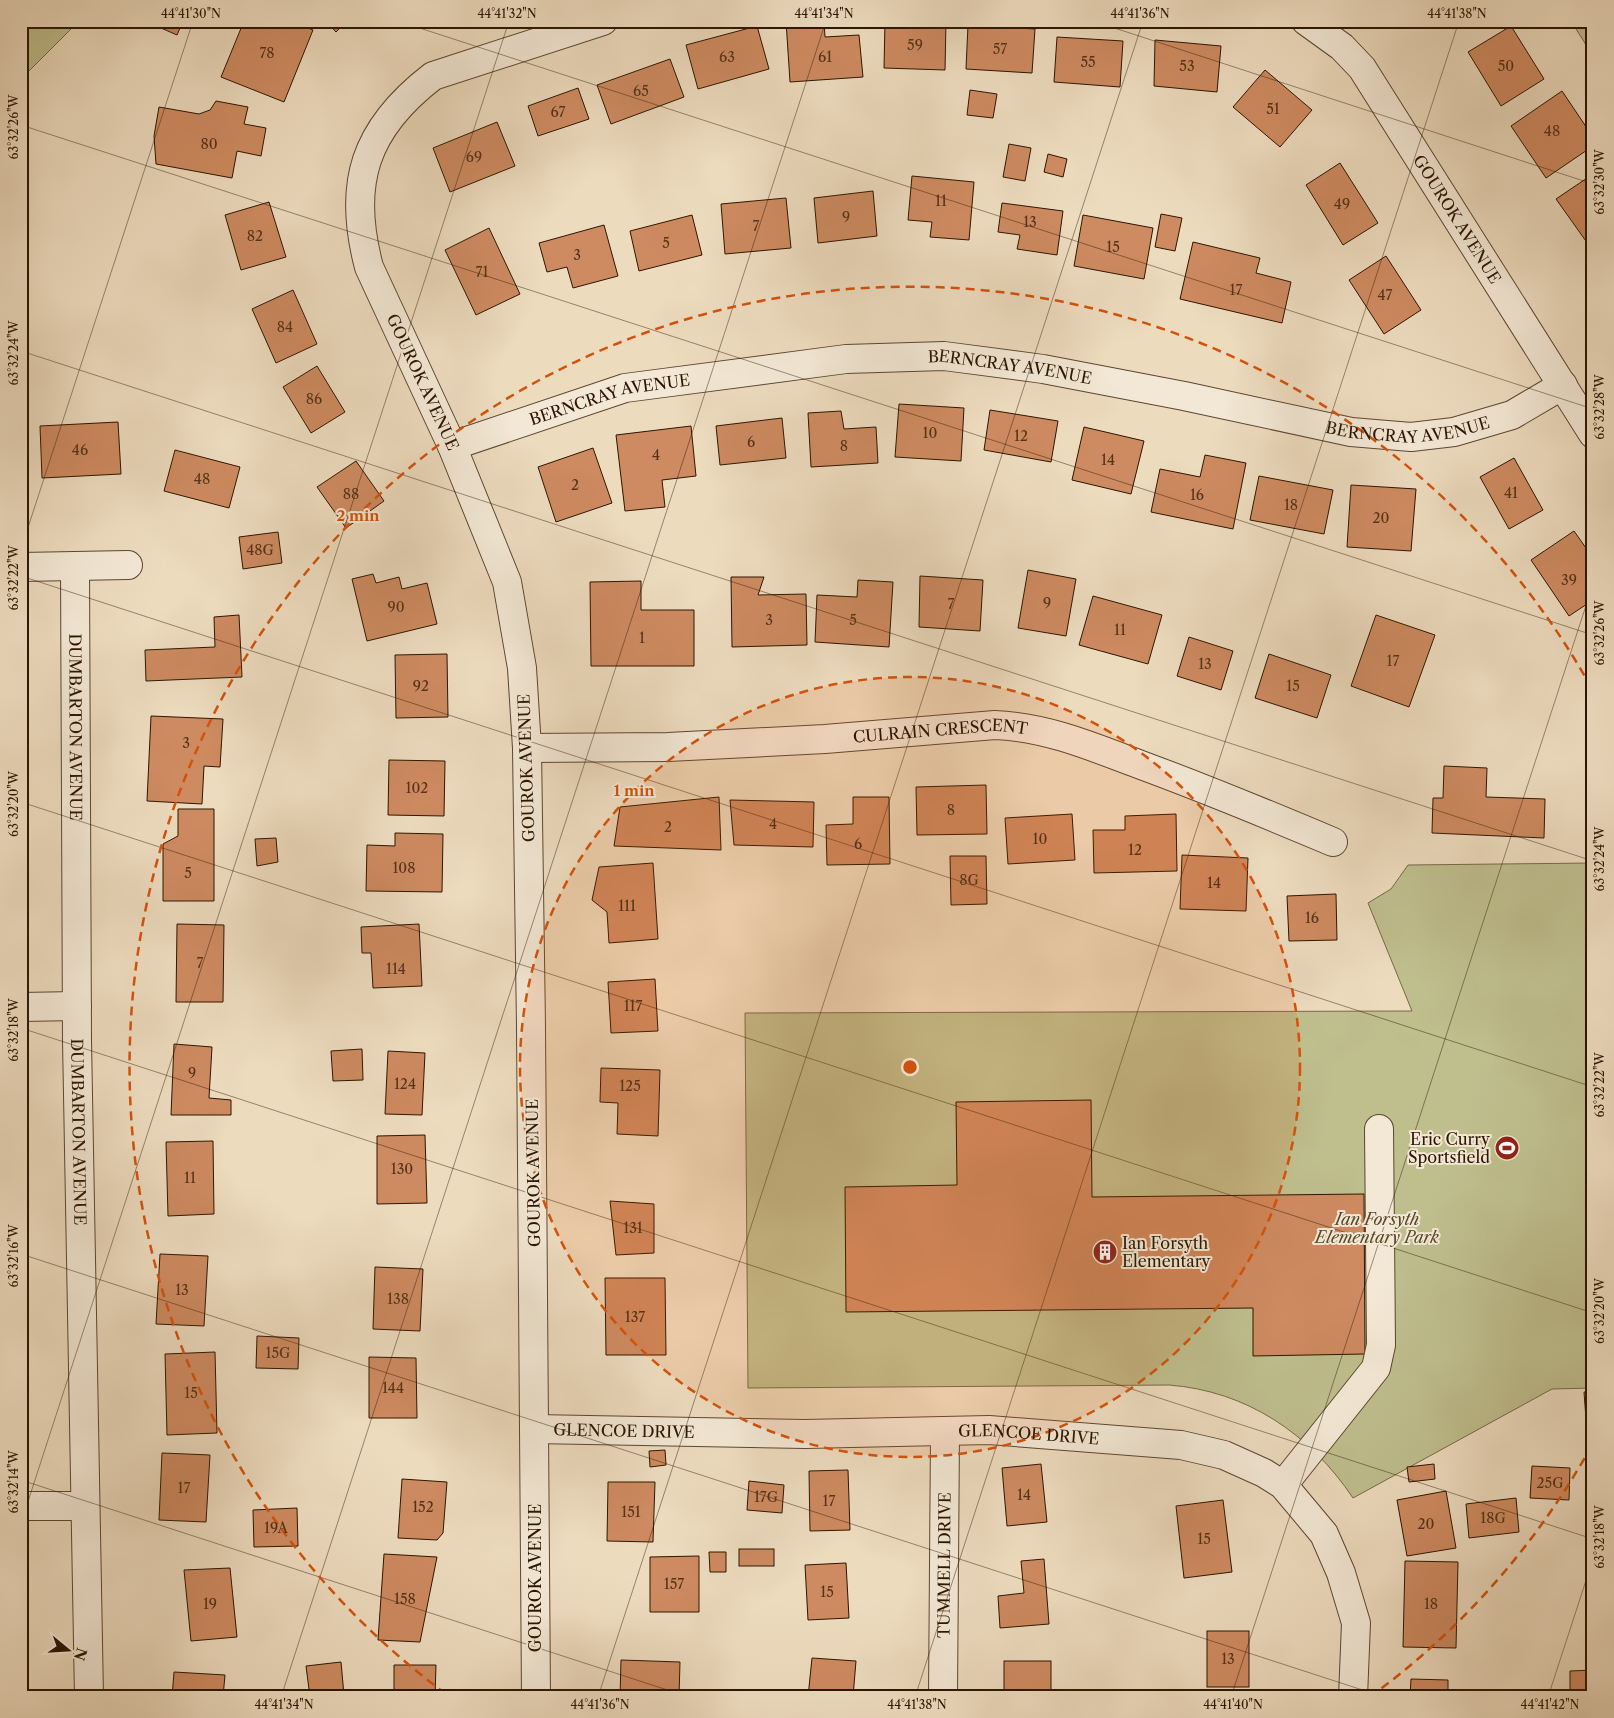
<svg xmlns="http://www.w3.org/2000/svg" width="1614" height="1718" font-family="'Libre Caslon Text',serif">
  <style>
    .green { fill: #bfbe8d; stroke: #766a46 }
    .building { fill: #ce8a60; stroke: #2c1600 }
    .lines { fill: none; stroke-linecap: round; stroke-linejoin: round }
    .minor-casing { stroke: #5c4730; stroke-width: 30 }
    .minor { stroke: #f3e8d5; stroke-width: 28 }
    .ticks { fill: none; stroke: #2c1600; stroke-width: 1; stroke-opacity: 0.45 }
    .ring { fill: none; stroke: #d5520b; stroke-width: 2.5; stroke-dasharray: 9 6 }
    .labels { text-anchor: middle; stroke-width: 4; stroke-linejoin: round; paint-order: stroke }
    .number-label { font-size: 14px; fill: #543318 }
    .street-label { font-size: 16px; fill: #2c1600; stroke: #f3e8d5 }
    .poi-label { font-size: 16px; fill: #2c1600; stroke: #f3e8d5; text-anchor: end }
    .park-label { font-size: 16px; font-style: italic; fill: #58482a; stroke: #f3e8d5 }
    .centre { fill: #d5520b; stroke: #f3e8d5; stroke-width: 2.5 }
    .ring-label { font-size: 15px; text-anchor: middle; font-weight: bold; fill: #d5520b; stroke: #f3e8d5; stroke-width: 4; stroke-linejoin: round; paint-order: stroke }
    .neatline { fill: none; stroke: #2c1600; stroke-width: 2 }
    .ticks-label { font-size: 12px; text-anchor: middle; fill: #2c1600 }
  </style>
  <rect width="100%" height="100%" fill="#eddbbe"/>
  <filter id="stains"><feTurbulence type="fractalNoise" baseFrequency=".004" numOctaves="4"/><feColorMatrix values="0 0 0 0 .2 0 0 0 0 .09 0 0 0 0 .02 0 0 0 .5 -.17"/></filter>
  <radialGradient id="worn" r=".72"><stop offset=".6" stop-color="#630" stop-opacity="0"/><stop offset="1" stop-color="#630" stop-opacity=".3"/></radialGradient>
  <!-- green -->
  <g class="green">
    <path d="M21 21H79L21 79Z"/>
    <path d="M1571 21H1593V56Z"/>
    <path d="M1593 863V1388L1552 1389 1353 1498C1310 1434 1247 1391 1169 1385L748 1388 745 1013 1412 1011 1368 903 1391 889 1408 865Z"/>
  </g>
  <!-- building -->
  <g class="building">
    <path d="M145 21H183L177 35Z"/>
    <path d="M244 21H292L313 30 284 102 221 77Z"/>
    <path d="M326 21H347L336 32Z"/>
    <path d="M786 21H824L825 37 859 35 863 77 790 82Z"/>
    <path d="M885 21H946L945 70 884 68Z"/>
    <path d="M1447 21H1463L1453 29Z"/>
    <path d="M968 25 1035 29 1032 73 966 69Z"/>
    <path d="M757 26 769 69 698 89 686 45Z"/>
    <path d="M1511 26 1544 79 1501 106 1468 52Z"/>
    <path d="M1057 37 1123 41 1120 87 1054 82Z"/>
    <path d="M1155 40 1221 46 1217 92 1154 86Z"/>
    <path d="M670 59 684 97 611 124 597 85Z"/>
    <path d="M1265 70 1312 110 1280 147 1233 107Z"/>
    <path d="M578 88 589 119 538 136 528 106Z"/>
    <path d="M970 90 997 94 993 118 967 115Z"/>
    <path d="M1562 91 1593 137V146L1546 178 1511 126Z"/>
    <path d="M216 101 248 107 244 124 266 128 261 156 237 151 232 178 156 164 154 136 159 107 199 114 210 110Z"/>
    <path d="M497 122 515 166 450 192 433 148Z"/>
    <path d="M1009 144 1031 148 1025 181 1003 177Z"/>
    <path d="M1048 154 1067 159 1063 177 1044 172Z"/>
    <path d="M1340 163 1378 223 1343 245 1306 185Z"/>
    <path d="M1593 174V251L1556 199Z"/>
    <path d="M912 176 974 182 969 240 930 237 932 222 908 220Z"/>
    <path d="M873 191 877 236 818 243 814 198Z"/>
    <path d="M786 198 791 248 725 254 721 204Z"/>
    <path d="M269 202 286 257 241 270 225 215Z"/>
    <path d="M1002 203 1063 211 1057 255 1017 249 1020 235 998 232Z"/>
    <path d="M1161 214 1182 218 1175 251 1155 247Z"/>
    <path d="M692 215 702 255 639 271 630 231Z"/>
    <path d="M1083 215 1153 228 1144 279 1074 266Z"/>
    <path d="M604 225 618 276 573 288 567 267 547 272 539 243Z"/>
    <path d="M489 228 520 294 476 315 445 250Z"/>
    <path d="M1193 242 1260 258 1256 273 1291 282 1282 323 1180 299Z"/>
    <path d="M1386 256 1421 310 1384 334 1349 280Z"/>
    <path d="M293 290 317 344 276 363 252 309Z"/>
    <path d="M317 366 345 412 311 433 283 387Z"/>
    <path d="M899 404 964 408 961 461 895 457Z"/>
    <path d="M990 410 1058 421 1051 462 984 450Z"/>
    <path d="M841 411 844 429 876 427 878 463 811 467 808 413Z"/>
    <path d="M782 418 786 458 720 465 716 426Z"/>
    <path d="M118 422 121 474 42 478 40 426Z"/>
    <path d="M691 426 696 476 662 480 665 507 625 511 616 435Z"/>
    <path d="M21 427 24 473H21Z"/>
    <path d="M1084 427 1144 441 1131 494 1072 480Z"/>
    <path d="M593 448 612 503 556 522 538 467Z"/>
    <path d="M175 450 240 467 229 508 164 491Z"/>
    <path d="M1205 455 1246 463 1233 529 1151 512 1160 469 1200 477Z"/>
    <path d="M1514 458 1543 510 1509 529 1480 477Z"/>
    <path d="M356 461 384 501 346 528 317 487Z"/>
    <path d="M1259 476 1333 490 1324 534 1250 520Z"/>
    <path d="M1351 485 1416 489 1411 551 1347 547Z"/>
    <path d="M1574 531 1593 558V600L1569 616 1531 560Z"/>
    <path d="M278 532 282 563 243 569 239 537Z"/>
    <path d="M1028 570 1076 579 1066 636 1018 628Z"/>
    <path d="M373 574 376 583 399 577 402 589 427 583 437 624 367 641 352 579Z"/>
    <path d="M920 576 983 580 980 631 919 627Z"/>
    <path d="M731 577H764L758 595 806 594 807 645 732 647Z"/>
    <path d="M858 580 893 582 889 647 815 642 817 595 857 597Z"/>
    <path d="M641 581V610H694V666H591L590 582Z"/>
    <path d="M1093 596 1162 615 1148 664 1079 645Z"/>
    <path d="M239 615 242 677 146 681 145 650 215 647 214 617Z"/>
    <path d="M1376 615 1435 635 1409 707 1351 686Z"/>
    <path d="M1189 637 1233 651 1221 690 1177 676Z"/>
    <path d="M447 654 448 717 396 718 395 655Z"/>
    <path d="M1269 654 1331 675 1317 718 1255 698Z"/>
    <path d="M151 716 223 719 220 767 204 766 202 804 147 801Z"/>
    <path d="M389 760 445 761 444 816 388 815Z"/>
    <path d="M1444 766 1487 768 1486 797 1545 799 1544 838 1432 833 1433 798H1443Z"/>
    <path d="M986 785 987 834 917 835 916 787Z"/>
    <path d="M719 797 721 850 614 846 620 807Z"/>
    <path d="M853 797H889L890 864 827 865 826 825 853 824Z"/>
    <path d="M730 800 814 802 813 847 734 845Z"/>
    <path d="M178 809H214V901H163V844L178 836Z"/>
    <path d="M1072 814 1075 860 1008 864 1005 818Z"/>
    <path d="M1176 814 1177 871 1094 873 1093 830H1125V816Z"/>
    <path d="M395 833 443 834 442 892 366 891 367 845 395 846Z"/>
    <path d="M276 838 278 862 257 866 255 839Z"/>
    <path d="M1182 855 1248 858 1246 911 1180 909Z"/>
    <path d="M950 856H986L987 904 951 905Z"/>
    <path d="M653 863 658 939 609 943 607 912 592 900 599 867Z"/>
    <path d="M1336 894 1337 940 1289 941 1287 896Z"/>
    <path d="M177 924 224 925 223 1002H176Z"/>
    <path d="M419 924 422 986 373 988 371 953H362L361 927Z"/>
    <path d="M655 979 658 1031 611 1033 608 982Z"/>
    <path d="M174 1044 212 1047 209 1098 231 1100V1115H171Z"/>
    <path d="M362 1049 363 1080 333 1081 331 1051Z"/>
    <path d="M388 1051 425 1053 422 1115 385 1114Z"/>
    <path d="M601 1068 660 1070 658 1136 617 1134 618 1103 600 1102Z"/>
    <path d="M1091 1100 1092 1197 1364 1194 1365 1354 1253 1356V1308L846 1312 845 1187 957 1185 956 1102Z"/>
    <path d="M425 1135 427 1203 377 1204V1136Z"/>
    <path d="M213 1141 214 1214 168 1216 166 1142Z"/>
    <path d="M610 1201 654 1204V1253L616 1255Z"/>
    <path d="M160 1254 208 1256 204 1326 156 1324Z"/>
    <path d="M375 1267 423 1269 420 1331 373 1329Z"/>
    <path d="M605 1278H665L666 1355H606Z"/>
    <path d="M257 1336 299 1338 298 1369 256 1368Z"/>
    <path d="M215 1352 217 1433 167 1435 165 1354Z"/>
    <path d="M369 1357 416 1358 417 1418H369Z"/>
    <path d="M1584 1392H1593V1446L1588 1447Z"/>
    <path d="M665 1450 666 1465 650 1467 649 1451Z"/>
    <path d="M162 1453 210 1455 206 1522 159 1520Z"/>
    <path d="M1041 1464 1047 1522 1007 1526 1002 1468Z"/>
    <path d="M1434 1464 1435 1479 1409 1482 1407 1467Z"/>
    <path d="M1532 1466 1570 1468 1569 1500 1530 1498Z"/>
    <path d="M848 1470 850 1530 810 1531 809 1471Z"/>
    <path d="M402 1479 447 1482 443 1533 437 1540 398 1538Z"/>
    <path d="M749 1481 784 1485 782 1513 747 1510Z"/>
    <path d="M608 1482H655L653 1542 607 1541Z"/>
    <path d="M1446 1491 1456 1548 1407 1556 1397 1500Z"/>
    <path d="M1516 1498 1519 1532 1469 1538 1466 1504Z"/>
    <path d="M1223 1500 1232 1572 1184 1578 1176 1506Z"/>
    <path d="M297 1508 298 1546 254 1547 253 1510Z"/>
    <rect x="739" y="1549" width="35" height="17"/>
    <path d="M709 1552H726V1572H710Z"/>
    <path d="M384 1554 437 1557 420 1642 378 1640Z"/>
    <path d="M699 1556V1612H650V1557Z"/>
    <path d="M1044 1559 1049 1624 1000 1628 998 1596 1024 1593 1021 1561Z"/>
    <path d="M1405 1561 1458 1562 1456 1648 1403 1647Z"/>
    <path d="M846 1563 849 1618 808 1620 805 1565Z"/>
    <path d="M230 1568 237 1637 191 1641 184 1570Z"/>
    <rect x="1207" y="1631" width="42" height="56"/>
    <path d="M812 1658 856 1661 853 1697H808Z"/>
    <path d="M621 1660 680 1662 679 1697H620Z"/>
    <rect x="1004" y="1661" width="47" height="36"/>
    <path d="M341 1662 344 1695 310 1697 306 1666Z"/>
    <path d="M394 1665H436L435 1697H394Z"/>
    <path d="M1593 1670V1697H1570V1671Z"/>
    <path d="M174 1672 225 1675 223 1697H172Z"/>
    <path d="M1411 1679 1448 1680V1697H1410Z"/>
  </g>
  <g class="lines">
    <defs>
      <g id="minor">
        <path id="s1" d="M1306 21 1342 47 1362 68 1593 434"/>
        <path id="s2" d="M452 446 625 388 846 359 944 356 1043 369 1184 396 1351 432 1411 437 1454 432 1512 415 1563 385"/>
        <path d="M21 567 128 565"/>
        <path id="s3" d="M75 567 77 1040 89 1697"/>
        <path id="s4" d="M527 748 668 747 825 739 995 725C1047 727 1093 747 1141 765 1206 789 1269 815 1333 842"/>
        <path d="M21 1007 77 1006"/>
        <path id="s5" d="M534 1429 805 1434 989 1430 1181 1445 1224 1455 1264 1473 1283 1485 1324 1534 1341 1573 1356 1623 1353 1697"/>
        <path d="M1283 1485 1376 1368 1381 1345 1379 1129"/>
        <path d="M21 1506H84"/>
        <path d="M536 1697 531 1027 527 748 522 668 507 582 452 446 369 267C347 184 364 129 433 76L603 21"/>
        <path id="s6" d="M943 1697 945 1433"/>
      </g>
    </defs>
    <!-- minor casing -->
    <use href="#minor" class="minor-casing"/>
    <!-- minor -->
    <use href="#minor" class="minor"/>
  </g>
  <!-- ticks -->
  <path class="ticks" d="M398 21 1593 409M1093 21 1593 184M21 125 1593 635M21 351 1593 861M21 549 193 21M21 576 1593 1087M21 802 1593 1313M21 1028 1593 1539M21 1254 1384 1697M21 1480 689 1697M21 1523 509 21M281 1697 826 21M598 1697 1143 21M915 1697 1459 21M1231 1697 1593 584M1548 1697 1593 1559"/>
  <!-- distance rings -->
  <circle cx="910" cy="1067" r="390" fill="#d5520b" fill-opacity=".12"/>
  <g class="ring">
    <circle cx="910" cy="1067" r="390"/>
    <path d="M1592 1445A780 780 0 0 1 1374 1694M446 1694A780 780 0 1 1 1592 689"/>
  </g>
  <!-- icons -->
  <defs>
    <symbol id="stadium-disc" viewBox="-11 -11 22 22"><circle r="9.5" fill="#8f2418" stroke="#f3e8d5"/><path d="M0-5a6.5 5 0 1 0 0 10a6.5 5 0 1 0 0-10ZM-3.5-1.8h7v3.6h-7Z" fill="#fff"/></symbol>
    <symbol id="building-disc" viewBox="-11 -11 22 22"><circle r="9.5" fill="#8f2418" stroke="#f3e8d5"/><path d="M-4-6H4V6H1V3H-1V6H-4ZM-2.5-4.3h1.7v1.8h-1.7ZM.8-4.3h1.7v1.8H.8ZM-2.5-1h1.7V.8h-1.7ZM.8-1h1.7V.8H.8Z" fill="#fff"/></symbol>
  </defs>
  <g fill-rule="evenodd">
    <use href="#stadium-disc" x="1493" y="1134" width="28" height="28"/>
    <use href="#building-disc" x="1091" y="1238" width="28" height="28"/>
  </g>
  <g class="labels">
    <!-- number labels -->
    <g class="number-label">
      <text x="915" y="50">59</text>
      <text x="1000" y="54">57</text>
      <text x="267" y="58">78</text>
      <text x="727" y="62">63</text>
      <text x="825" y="62">61</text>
      <text x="1088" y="67">55</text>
      <text x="1187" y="71">53</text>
      <text x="1506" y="71">50</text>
      <text x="641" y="96">65</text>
      <text x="1273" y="114">51</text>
      <text x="558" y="117">67</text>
      <text x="1552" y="136">48</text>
      <text x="209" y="149">80</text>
      <text x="474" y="162">69</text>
      <text x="941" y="206">11</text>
      <text x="1342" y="209">49</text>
      <text x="846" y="222">9</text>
      <text x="1030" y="227">13</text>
      <text x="756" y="231">7</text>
      <text x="255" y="241">82</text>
      <text x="666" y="248">5</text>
      <text x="1113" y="252">15</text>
      <text x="577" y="260">3</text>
      <text x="482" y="277">71</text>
      <text x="1236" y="295">17</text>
      <text x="1385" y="300">47</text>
      <text x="285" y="332">84</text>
      <text x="314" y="404">86</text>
      <text x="930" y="438">10</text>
      <text x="1021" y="441">12</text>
      <text x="751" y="447">6</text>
      <text x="844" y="451">8</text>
      <text x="80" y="455">46</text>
      <text x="656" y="460">4</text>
      <text x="1108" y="465">14</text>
      <text x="202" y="484">48</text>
      <text x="575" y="490">2</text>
      <text x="1511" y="498">41</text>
      <text x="351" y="499">88</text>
      <text x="1197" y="500">16</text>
      <text x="1291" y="510">18</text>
      <text x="1381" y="523">20</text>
      <text x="260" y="555">48G</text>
      <text x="1569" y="585">39</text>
      <text x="1047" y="608">9</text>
      <text x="951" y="609">7</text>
      <text x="396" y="612">90</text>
      <text x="769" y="625">3</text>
      <text x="853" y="625">5</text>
      <text x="1120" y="635">11</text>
      <text x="642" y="643">1</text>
      <text x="1393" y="666">17</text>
      <text x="1205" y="669">13</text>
      <text x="421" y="691">92</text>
      <text x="1293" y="691">15</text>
      <text x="186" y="748">3</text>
      <text x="417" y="793">102</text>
      <text x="951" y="815">8</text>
      <text x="773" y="829">4</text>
      <text x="668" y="832">2</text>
      <text x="1040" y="844">10</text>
      <text x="858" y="849">6</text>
      <text x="1135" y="855">12</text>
      <text x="404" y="873">108</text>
      <text x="188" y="878">5</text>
      <text x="969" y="885">8G</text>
      <text x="1214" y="888">14</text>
      <text x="627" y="911">111</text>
      <text x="1312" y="923">16</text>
      <text x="200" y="968">7</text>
      <text x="396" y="974">114</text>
      <text x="633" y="1011">117</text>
      <text x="192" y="1078">9</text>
      <text x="405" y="1089">124</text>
      <text x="630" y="1091">125</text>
      <text x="402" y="1174">130</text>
      <text x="190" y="1183">11</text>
      <text x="633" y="1233">131</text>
      <text x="182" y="1295">13</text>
      <text x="398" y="1304">138</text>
      <text x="635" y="1322">137</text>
      <text x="278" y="1358">15G</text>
      <text x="393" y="1393">144</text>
      <text x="191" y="1398">15</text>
      <text x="1550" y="1488">25G</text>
      <text x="184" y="1493">17</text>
      <text x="1024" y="1500">14</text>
      <text x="766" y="1502">17G</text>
      <text x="829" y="1506">17</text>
      <text x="423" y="1512">152</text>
      <text x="631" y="1517">151</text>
      <text x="1493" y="1523">18G</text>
      <text x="1426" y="1529">20</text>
      <text x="276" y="1533">19A</text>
      <text x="1204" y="1544">15</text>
      <text x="674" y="1589">157</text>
      <text x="827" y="1597">15</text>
      <text x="405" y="1604">158</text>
      <text x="210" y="1609">19</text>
      <text x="1431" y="1609">18</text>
      <text x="1228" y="1664">13</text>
    </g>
    <!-- street labels -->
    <g class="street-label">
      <text dy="6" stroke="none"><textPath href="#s1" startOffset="252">GOUROK AVENUE</textPath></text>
      <text dy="6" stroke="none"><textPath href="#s2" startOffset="570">BERNCRAY AVENUE</textPath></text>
      <text transform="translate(423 382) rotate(65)" y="6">GOUROK AVENUE</text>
      <text dy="6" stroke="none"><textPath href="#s2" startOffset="165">BERNCRAY AVENUE</textPath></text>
      <text dy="6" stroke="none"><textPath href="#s2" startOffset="975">BERNCRAY AVENUE</textPath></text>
      <text dy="6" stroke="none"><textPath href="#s3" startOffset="160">DUMBARTON AVENUE</textPath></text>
      <text dy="6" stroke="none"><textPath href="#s4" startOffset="414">CULRAIN CRESCENT</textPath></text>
      <text transform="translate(526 768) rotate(-92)" y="6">GOUROK AVENUE</text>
      <text dy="6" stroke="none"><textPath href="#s3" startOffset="565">DUMBARTON AVENUE</textPath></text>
      <text transform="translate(533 1173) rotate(-91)" y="6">GOUROK AVENUE</text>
      <text dy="6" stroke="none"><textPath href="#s5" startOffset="90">GLENCOE DRIVE</textPath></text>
      <text dy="6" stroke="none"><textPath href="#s5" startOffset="495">GLENCOE DRIVE</textPath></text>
      <text dy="6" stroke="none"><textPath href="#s6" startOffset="132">TUMMELL DRIVE</textPath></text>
      <text transform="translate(535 1578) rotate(-90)" y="6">GOUROK AVENUE</text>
    </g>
    <!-- poi labels -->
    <g class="poi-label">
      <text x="1490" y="1145">Eric Curry<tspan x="1490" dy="18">Sportsfield</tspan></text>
      <text x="1122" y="1249" text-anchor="start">Ian Forsyth<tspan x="1122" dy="18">Elementary</tspan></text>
    </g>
    <!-- park labels -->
    <g class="park-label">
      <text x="1377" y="1225">Ian Forsyth<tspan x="1377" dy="18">Elementary Park</tspan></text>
    </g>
  </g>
  <circle cx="910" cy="1067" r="8" class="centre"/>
  <g class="ring-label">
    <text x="358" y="521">2 min</text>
    <text x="634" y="796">1 min</text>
  </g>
  <!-- margin -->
  <rect width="1614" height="1718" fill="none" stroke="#eddbbe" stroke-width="55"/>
  <!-- north arrow -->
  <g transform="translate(68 1650) rotate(108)" stroke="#f3e8d5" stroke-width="4" paint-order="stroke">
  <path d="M0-4L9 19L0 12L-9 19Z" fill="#2c1600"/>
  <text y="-8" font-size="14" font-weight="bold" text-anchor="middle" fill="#2c1600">N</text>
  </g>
  <rect x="28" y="28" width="1558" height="1662" class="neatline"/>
  <g class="ticks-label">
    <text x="191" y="18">44°41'30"N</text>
    <text x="507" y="18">44°41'32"N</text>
    <text x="824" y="18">44°41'34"N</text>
    <text x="1140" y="18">44°41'36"N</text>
    <text x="1457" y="18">44°41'38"N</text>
    <text transform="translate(14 127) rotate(-90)" y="4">63°32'26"W</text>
    <text transform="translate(1600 182) rotate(-90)" y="4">63°32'30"W</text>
    <text transform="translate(14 353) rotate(-90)" y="4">63°32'24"W</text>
    <text transform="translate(1600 407) rotate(-90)" y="4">63°32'28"W</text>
    <text transform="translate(14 578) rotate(-90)" y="4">63°32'22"W</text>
    <text transform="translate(1600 633) rotate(-90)" y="4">63°32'26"W</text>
    <text transform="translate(14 804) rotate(-90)" y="4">63°32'20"W</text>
    <text transform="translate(1600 859) rotate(-90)" y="4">63°32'24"W</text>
    <text transform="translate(14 1030) rotate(-90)" y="4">63°32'18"W</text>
    <text transform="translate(1600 1085) rotate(-90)" y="4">63°32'22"W</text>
    <text transform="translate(14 1256) rotate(-90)" y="4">63°32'16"W</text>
    <text transform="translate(1600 1311) rotate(-90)" y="4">63°32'20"W</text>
    <text transform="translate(14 1482) rotate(-90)" y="4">63°32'14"W</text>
    <text transform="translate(1600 1537) rotate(-90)" y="4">63°32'18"W</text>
    <text x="284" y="1709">44°41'34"N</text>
    <text x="600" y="1709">44°41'36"N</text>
    <text x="917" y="1709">44°41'38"N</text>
    <text x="1233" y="1709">44°41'40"N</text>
    <text x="1550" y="1709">44°41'42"N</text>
  </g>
  <rect width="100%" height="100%" filter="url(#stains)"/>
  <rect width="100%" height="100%" fill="url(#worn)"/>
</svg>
